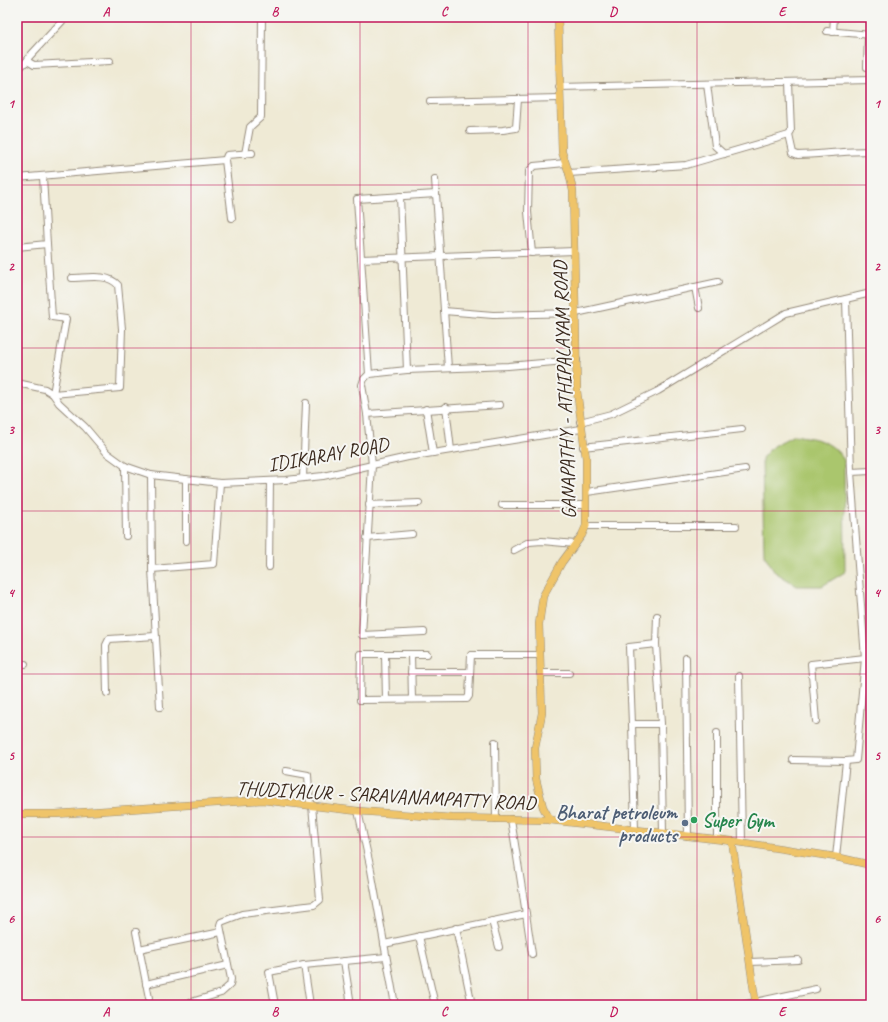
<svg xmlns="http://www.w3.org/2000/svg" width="888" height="1022" font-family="Caveat,sans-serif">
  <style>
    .green { fill: #aac66d; stroke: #727846 }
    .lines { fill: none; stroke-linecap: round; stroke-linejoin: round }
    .minor-casing { stroke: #958a7a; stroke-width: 8 }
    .major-casing { stroke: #958a7a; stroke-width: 8 }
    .minor { stroke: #fff; stroke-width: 6 }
    .major { stroke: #efc469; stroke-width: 7 }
    .grid { fill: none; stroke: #c2185b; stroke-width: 1; stroke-opacity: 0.55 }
    .leisure-dot { fill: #2e9e5b; stroke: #f6f6f2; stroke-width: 1.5 }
    .service-dot { fill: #5c6f8a; stroke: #f6f6f2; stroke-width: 1.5 }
    .labels { text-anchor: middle; stroke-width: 4; stroke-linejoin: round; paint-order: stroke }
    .street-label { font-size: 20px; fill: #3b2a1e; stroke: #f6f6f2 }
    .service-label { font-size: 20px; font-weight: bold; fill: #4e5e75; stroke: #f6f6f2; text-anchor: end }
    .leisure-label { font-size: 20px; font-weight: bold; fill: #27864d; stroke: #f6f6f2; text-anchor: start }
    .neatline { fill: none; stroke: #c2185b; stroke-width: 1.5 }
    .grid-label { font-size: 13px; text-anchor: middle; font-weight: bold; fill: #c2185b }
  </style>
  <rect width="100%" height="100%" fill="#f6f6f2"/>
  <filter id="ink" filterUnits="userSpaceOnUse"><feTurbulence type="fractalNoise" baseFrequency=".025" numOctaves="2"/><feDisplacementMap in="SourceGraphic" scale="8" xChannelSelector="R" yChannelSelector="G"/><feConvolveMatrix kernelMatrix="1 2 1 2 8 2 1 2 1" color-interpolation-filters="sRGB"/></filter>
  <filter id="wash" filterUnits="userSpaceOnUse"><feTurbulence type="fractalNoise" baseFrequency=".012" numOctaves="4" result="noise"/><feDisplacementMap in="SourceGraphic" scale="16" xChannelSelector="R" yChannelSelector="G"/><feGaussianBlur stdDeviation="0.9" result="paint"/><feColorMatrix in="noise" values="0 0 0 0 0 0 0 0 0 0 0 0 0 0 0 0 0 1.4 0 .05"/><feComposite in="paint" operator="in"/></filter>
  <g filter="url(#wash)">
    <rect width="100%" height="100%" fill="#efead5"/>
    <!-- green -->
    <path class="green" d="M794 435C817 439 831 440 844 460L845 572 822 586H797L775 572 764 554 762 458 773 446Z"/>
  </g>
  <g filter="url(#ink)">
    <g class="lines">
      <defs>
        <g id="minor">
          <path d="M827 31 871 35"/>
          <path d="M833 32 834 17"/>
          <path d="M27 61 34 65 110 61"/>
          <path d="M867 67 868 35"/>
          <path d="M17 70 27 61 29 57 66 17"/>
          <path d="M789 82 791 132 789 135 793 153 798 155C822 154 847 151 871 151"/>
          <path d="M707 84 715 146 724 154"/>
          <path d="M559 87 871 80"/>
          <path d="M430 101 560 98"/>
          <path d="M470 131 503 130 516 128 518 99"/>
          <path d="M245 154 250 127 261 117 262 17"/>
          <path d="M569 173 686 165 789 135"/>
          <path d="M17 178 225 160"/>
          <path d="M435 179 448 368"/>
          <path d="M400 196 407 370"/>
          <path d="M232 218 225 160 227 155 252 153"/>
          <path d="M47 244 52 317 66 319 53 394 120 388 122 329 118 285C108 273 86 278 72 278"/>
          <path d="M17 247 47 244 43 177"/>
          <path d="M532 253 528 212 529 171 534 166 565 163"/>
          <path d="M361 259 574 251"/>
          <path d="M695 287 699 308"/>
          <path d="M846 299 851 472"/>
          <path d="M444 311 493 315 576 313 718 282"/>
          <path d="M369 374 357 199 436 194"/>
          <path d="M17 383 45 389 53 394 59 403 85 427 107 453 125 466 151 475 220 483 286 480 323 476 408 457 581 429"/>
          <path d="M446 407 451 450"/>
          <path d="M426 409 433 453"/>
          <path d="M367 414 500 405"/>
          <path d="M580 422 611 414 658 391 786 313 871 293"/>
          <path d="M583 447 742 429"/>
          <path d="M125 466 126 536"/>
          <path d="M151 475 152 569 160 707"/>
          <path d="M303 478 306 403"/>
          <path d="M186 479V541"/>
          <path d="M587 492 745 469"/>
          <path d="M369 505 419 503"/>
          <path d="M502 505H586"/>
          <path d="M586 526H736"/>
          <path d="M367 538 412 534"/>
          <path d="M514 550 529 542 542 541 575 544"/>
          <path d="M269 567 270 481"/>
          <path d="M152 569 214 564 220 483"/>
          <path d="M657 616 656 644 661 724"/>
          <path d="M424 632 362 635 372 465 367 414 362 385 364 379 369 374 407 370 508 366 577 360"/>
          <path d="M385 654 386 699"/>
          <path d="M411 654 412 699"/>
          <path d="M427 654H361L360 700 467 699 469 696 471 655H539"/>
          <path d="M686 658 688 836"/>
          <path d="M17 664H25"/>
          <path d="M411 672H470"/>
          <path d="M540 673H569"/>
          <path d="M739 676 742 842"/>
          <path d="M107 693 106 645 109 639 155 636"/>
          <path d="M816 721 811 664 865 658"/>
          <path d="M632 724 629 647 656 644"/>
          <path d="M717 733V839"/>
          <path d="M495 742 496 819"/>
          <path d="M793 760 846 761 856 760 865 658 851 472 871 471"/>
          <path d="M286 771 308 775 310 805"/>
          <path d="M358 811 371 870 395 1005"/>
          <path d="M511 819 526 914"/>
          <path d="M635 830 632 724H661L663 833"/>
          <path d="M836 857 846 761"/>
          <path d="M870 865 871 855"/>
          <path d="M492 921 499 947"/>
          <path d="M456 928 472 1005"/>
          <path d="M136 932 149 998"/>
          <path d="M419 936 435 1005"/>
          <path d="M384 944 526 914 532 954"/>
          <path d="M139 949 221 932"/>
          <path d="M344 961 351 1005"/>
          <path d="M750 962 798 960"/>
          <path d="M146 984 228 965"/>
          <path d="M188 1003 221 993 230 985 231 979 220 925 221 922 242 914 314 905 320 900 312 805"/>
          <path d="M275 1005 269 972 304 965"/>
          <path d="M310 1005 304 965 386 957"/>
          <path d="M741 1005 816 989"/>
        </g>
        <g id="major">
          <path d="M17 814H56L262 800 358 811 452 818 550 820 732 841 836 857 871 865"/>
          <path d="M550 820 543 807 536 779 535 748 542 713 539 624 543 596 562 562 582 535 586 526V458L577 391 573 191 569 173 562 152 558 17"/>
          <path d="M732 841 756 1005"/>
        </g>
      </defs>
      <!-- minor casing -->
      <use href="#minor" class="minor-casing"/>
      <!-- major casing -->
      <use href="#major" class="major-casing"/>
      <!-- minor -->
      <use href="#minor" class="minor"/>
      <!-- major -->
      <use href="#major" class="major"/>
    </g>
  </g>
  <!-- grid -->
  <path class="grid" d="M191 17V1005M360 17V1005M528 17V1005M697 17V1005M17 185H871M17 348H871M17 511H871M17 674H871M17 837H871"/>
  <!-- markers -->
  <circle class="leisure-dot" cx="694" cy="820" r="4"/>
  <circle class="service-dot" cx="685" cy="823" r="4"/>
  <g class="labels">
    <!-- street labels -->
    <g class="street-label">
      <text transform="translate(564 390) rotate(-92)" y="7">GANAPATHY - ATHIPALAYAM ROAD</text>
      <text transform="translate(328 454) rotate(-10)" y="7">IDIKARAY ROAD</text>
      <text transform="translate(386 795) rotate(3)" y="7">THUDIYALUR - SARAVANAMPATTY ROAD</text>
    </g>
    <!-- service labels -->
    <g class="service-label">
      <text x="677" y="819">Bharat petroleum<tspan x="677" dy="23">products</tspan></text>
    </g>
    <!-- leisure labels -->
    <g class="leisure-label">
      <text x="702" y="827">Super Gym</text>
    </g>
  </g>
  <!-- margin -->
  <rect width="888" height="1022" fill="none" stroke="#f6f6f2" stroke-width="44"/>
  <rect x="22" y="22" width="844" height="978" class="neatline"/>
  <g class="grid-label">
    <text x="106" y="16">A</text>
    <text x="275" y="16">B</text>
    <text x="444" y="16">C</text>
    <text x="613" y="16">D</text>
    <text x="782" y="16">E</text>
    <text x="11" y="108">1</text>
    <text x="877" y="108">1</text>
    <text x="11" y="271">2</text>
    <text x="877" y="271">2</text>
    <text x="11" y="434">3</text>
    <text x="877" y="434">3</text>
    <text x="11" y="597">4</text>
    <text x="877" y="597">4</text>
    <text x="11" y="760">5</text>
    <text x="877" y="760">5</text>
    <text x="11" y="923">6</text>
    <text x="877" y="923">6</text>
    <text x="106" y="1016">A</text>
    <text x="275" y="1016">B</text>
    <text x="444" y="1016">C</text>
    <text x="613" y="1016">D</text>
    <text x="782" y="1016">E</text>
  </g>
</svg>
